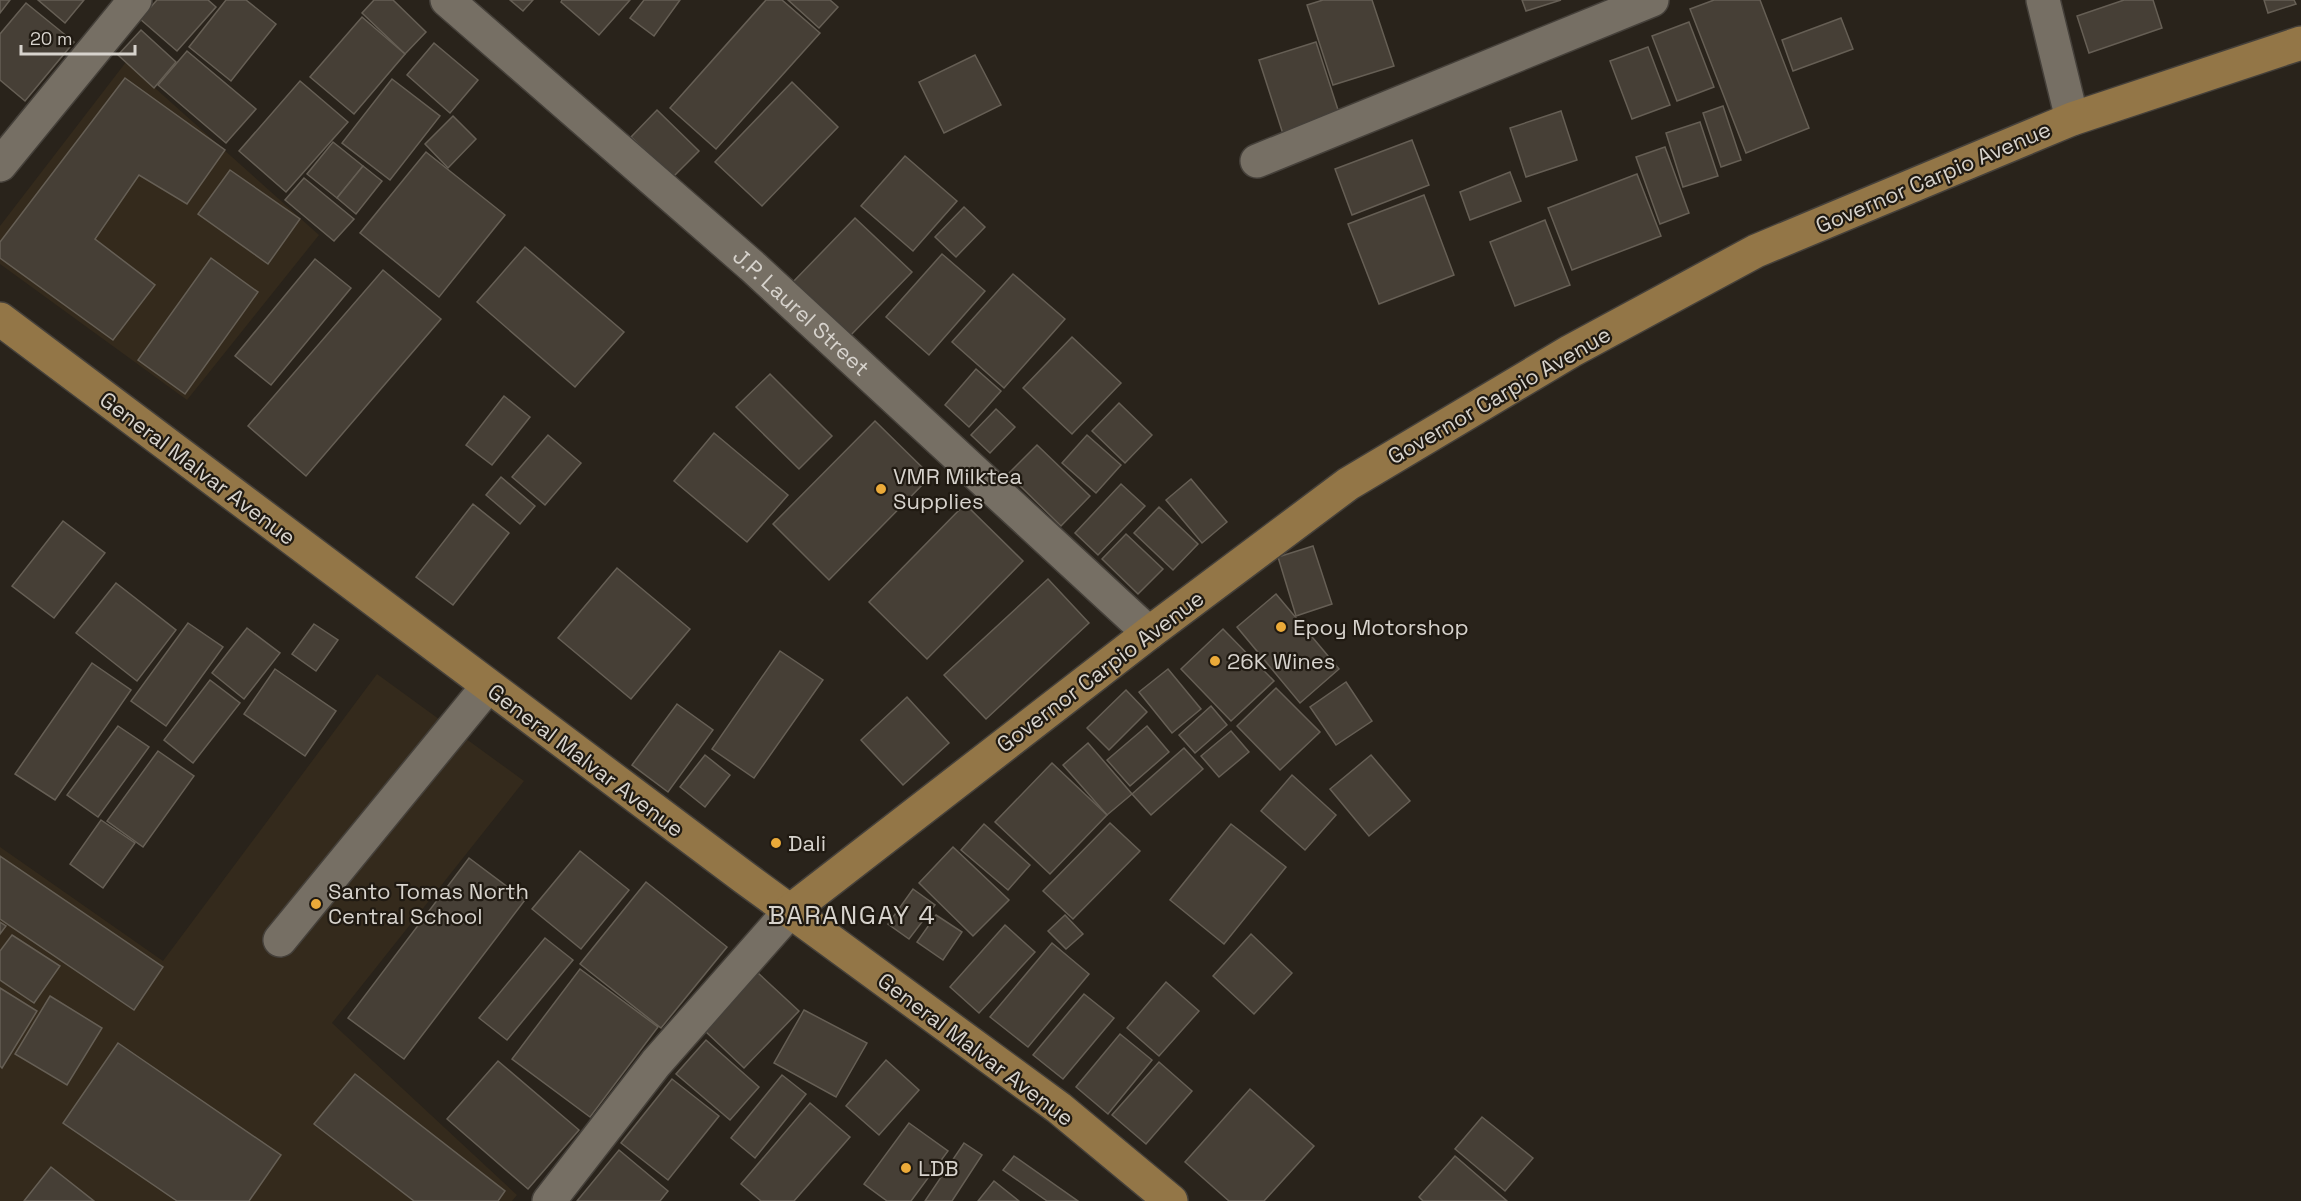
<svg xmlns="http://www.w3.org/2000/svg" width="2301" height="1201" font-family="'Space Grotesk',sans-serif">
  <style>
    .built { fill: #342a1c }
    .building { fill: #463f36; stroke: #665f55; stroke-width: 1.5 }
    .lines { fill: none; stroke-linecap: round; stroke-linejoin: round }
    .minor-casing { stroke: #45403a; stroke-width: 36 }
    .major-casing { stroke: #45403a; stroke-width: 36 }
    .minor { stroke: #766f64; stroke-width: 33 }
    .major { stroke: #937647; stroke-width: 33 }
    .poi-dot { fill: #ebaa39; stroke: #201a12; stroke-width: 2 }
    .labels { text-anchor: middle; stroke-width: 4.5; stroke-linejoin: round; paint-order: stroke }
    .street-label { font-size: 22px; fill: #d7d3cd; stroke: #201a12 }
    .poi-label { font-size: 22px; fill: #d7d3cd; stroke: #201a12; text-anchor: start }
    .quarter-label { font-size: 26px; letter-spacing: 1.5px; fill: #d7d3cd; stroke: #201a12 }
  </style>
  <rect width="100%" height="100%" fill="#29231b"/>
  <!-- built -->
  <g class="built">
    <path d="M126 62 319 235 187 400 0 264V226Z"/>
    <path d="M377 674 524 781 332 1023 517 1195 512 1201H0V847L163 961Z"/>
  </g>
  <!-- building -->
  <g class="building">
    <path d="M0 0H10L0 13Z"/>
    <path d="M38 0H84L65 23Z"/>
    <path d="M157 0H208L216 7 177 51 140 19Z"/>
    <path d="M226 0H246L276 24 231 81 189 47Z"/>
    <path d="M374 0H393L426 32 405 54 362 13Z"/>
    <path d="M510 0H533L523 11Z"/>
    <path d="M562 0H630L599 35 561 2Z"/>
    <path d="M644 0H680L654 36 630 18Z"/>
    <path d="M766 0H782L820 33 716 149 670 108Z"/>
    <path d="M788 0H830L838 7 819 28Z"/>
    <path d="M1323 0H1372L1394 66 1333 85 1307 5Z"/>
    <path d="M1522 0H1561L1526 11Z"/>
    <path d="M1714 0H1760L1809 128 1746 153 1690 9Z"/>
    <path d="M2124 0H2153L2162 28 2089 53 2077 16Z"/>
    <path d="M2264 0H2294L2296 4 2268 13Z"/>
    <path d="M26 3 74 42 25 101 0 80V34Z"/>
    <path d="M362 17 405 54 354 114 310 77Z"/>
    <path d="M1841 18 1853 49 1793 71 1782 40Z"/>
    <path d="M1689 22 1714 87 1677 101 1652 36Z"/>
    <path d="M141 30 176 62 154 88 118 55Z"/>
    <path d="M1316 42 1341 119 1284 137 1259 60Z"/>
    <path d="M434 43 478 80 450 113 407 75Z"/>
    <path d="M1648 47 1670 105 1632 119 1610 61Z"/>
    <path d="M187 51 256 109 226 143 158 85Z"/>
    <path d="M975 55 1001 105 944 133 919 82Z"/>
    <path d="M125 78 225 150 187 204 139 175 95 239 155 285 113 340 0 258V242Z"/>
    <path d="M392 79 440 116 390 180 342 143Z"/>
    <path d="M300 81 348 122 286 192 239 151Z"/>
    <path d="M792 82 838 127 762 206 715 162Z"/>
    <path d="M1723 106 1741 160 1721 167 1703 113Z"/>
    <path d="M657 110 699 151 673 177 631 137Z"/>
    <path d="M1561 111 1577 160 1526 177 1510 128Z"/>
    <path d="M453 116 476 139 448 168 425 144Z"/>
    <path d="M1700 122 1718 176 1683 187 1666 133Z"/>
    <path d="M1412 140 1429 185 1352 215 1335 169Z"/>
    <path d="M333 142 363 166 337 198 307 174Z"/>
    <path d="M1665 147 1689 213 1660 224 1636 157Z"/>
    <path d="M426 152 505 215 439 297 360 233Z"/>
    <path d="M905 156 957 201 913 251 861 206Z"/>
    <path d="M363 166 382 181 356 214 337 198Z"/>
    <path d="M230 170 300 219 268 264 198 214Z"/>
    <path d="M1510 172 1521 201 1470 220 1460 192Z"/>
    <path d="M1637 174 1661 236 1572 270 1548 208Z"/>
    <path d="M304 178 354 219 334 241 285 200Z"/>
    <path d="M1424 195 1454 275 1379 304 1348 224Z"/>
    <path d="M964 207 985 227 956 257 935 237Z"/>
    <path d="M855 218 912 272 849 337 792 283Z"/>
    <path d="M1545 220 1570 285 1515 306 1490 242Z"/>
    <path d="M525 247 624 332 575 387 477 302Z"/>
    <path d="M942 254 985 291 929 355 886 317Z"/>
    <path d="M211 258 258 292 185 394 138 360Z"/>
    <path d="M315 259 351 288 271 385 235 356Z"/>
    <path d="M383 270 441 319 306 476 248 426Z"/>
    <path d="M1013 274 1065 319 1004 388 952 342Z"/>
    <path d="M1072 337 1121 383 1072 434 1023 388Z"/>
    <path d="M976 369 1001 391 969 427 945 405Z"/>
    <path d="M770 374 832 436 799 469 736 407Z"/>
    <path d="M504 396 530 417 492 465 466 445Z"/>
    <path d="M1119 403 1152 435 1125 463 1092 431Z"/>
    <path d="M996 409 1015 427 990 453 971 435Z"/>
    <path d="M875 421 931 476 829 580 773 524Z"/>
    <path d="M714 433 788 495 747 542 674 481Z"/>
    <path d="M548 435 581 463 545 505 512 477Z"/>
    <path d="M1087 435 1121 465 1096 493 1062 463Z"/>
    <path d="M1037 445 1090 496 1061 526 1008 474Z"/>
    <path d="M501 477 535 506 520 524 486 495Z"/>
    <path d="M1191 479 1227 522 1202 543 1166 500Z"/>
    <path d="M1121 484 1145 506 1098 555 1075 533Z"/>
    <path d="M473 504 509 533 453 605 416 577Z"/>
    <path d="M965 504 1023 561 927 659 869 602Z"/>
    <path d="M1159 507 1198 544 1173 570 1134 533Z"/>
    <path d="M63 521 105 553 54 618 12 586Z"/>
    <path d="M1126 534 1163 569 1138 594 1102 559Z"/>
    <path d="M1313 546 1332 604 1296 616 1278 557Z"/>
    <path d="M617 568 690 629 631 699 558 638Z"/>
    <path d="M1048 579 1089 623 986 719 944 675Z"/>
    <path d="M116 583 176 630 137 681 76 633Z"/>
    <path d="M1276 594 1339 669 1300 703 1237 627Z"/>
    <path d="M188 623 223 647 166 726 131 701Z"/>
    <path d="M314 624 338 640 316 671 292 654Z"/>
    <path d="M247 628 280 653 244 699 212 673Z"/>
    <path d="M1223 629 1274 681 1231 721 1181 669Z"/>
    <path d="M780 651 823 680 754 778 712 749Z"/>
    <path d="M92 663 131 690 55 800 15 774Z"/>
    <path d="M275 669 336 711 305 756 244 714Z"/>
    <path d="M1168 669 1201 709 1172 733 1139 692Z"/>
    <path d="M210 680 240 703 193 763 164 740Z"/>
    <path d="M1346 682 1372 721 1336 745 1310 707Z"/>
    <path d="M1276 688 1320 732 1280 770 1237 726Z"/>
    <path d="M1126 690 1147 712 1109 750 1087 728Z"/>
    <path d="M907 697 949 743 903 785 861 740Z"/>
    <path d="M677 704 713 730 668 792 632 765Z"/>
    <path d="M1211 706 1227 725 1195 753 1179 735Z"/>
    <path d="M118 726 149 747 98 817 67 795Z"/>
    <path d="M1147 726 1169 752 1130 786 1107 760Z"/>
    <path d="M1231 731 1249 752 1219 777 1201 756Z"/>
    <path d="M1088 743 1132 794 1107 815 1063 765Z"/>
    <path d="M1184 748 1203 769 1151 815 1132 794Z"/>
    <path d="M158 751 194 776 143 847 107 821Z"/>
    <path d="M705 755 730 775 705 807 680 787Z"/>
    <path d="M1371 755 1410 801 1369 836 1330 789Z"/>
    <path d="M1052 763 1107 815 1050 874 995 822Z"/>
    <path d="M1292 775 1336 815 1305 850 1261 811Z"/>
    <path d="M101 820 135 843 103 888 70 864Z"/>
    <path d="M1110 823 1140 851 1073 919 1043 891Z"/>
    <path d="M984 824 1030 865 1008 890 961 850Z"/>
    <path d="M1231 824 1286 867 1224 944 1170 900Z"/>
    <path d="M953 847 1009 900 973 936 919 883Z"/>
    <path d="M580 851 629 890 581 949 532 909Z"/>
    <path d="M0 856 163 967 134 1010 0 919Z"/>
    <path d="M469 858 525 900 404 1059 348 1018Z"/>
    <path d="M646 882 727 947 661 1028 580 964Z"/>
    <path d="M913 889 935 905 909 939 888 924Z"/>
    <path d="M936 915 962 932 943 960 917 942Z"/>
    <path d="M1065 915 1083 934 1066 949 1048 931Z"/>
    <path d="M0 922 6 926 0 934Z"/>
    <path d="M1005 925 1035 952 979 1013 950 987Z"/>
    <path d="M1251 934 1292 973 1254 1014 1213 976Z"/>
    <path d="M12 935 60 966 34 1003 0 980V951Z"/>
    <path d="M545 938 573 960 507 1040 479 1018Z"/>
    <path d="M1052 943 1089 974 1028 1047 990 1017Z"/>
    <path d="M580 969 658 1027 590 1117 512 1059Z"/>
    <path d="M758 973 799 1011 744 1068 704 1030Z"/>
    <path d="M1166 982 1199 1011 1159 1056 1127 1028Z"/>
    <path d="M0 988 37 1011 2 1068 0 1066Z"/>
    <path d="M1084 994 1114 1018 1063 1079 1033 1055Z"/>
    <path d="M50 996 102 1028 67 1085 15 1054Z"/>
    <path d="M804 1010 867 1043 836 1097 774 1063Z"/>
    <path d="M1120 1034 1152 1060 1108 1114 1076 1087Z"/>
    <path d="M706 1040 759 1087 730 1120 676 1074Z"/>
    <path d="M118 1043 281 1155 249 1201H177L63 1123Z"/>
    <path d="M886 1060 919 1090 879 1135 846 1106Z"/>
    <path d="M498 1061 579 1130 528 1189 447 1119Z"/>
    <path d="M1159 1062 1192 1091 1146 1144 1112 1115Z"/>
    <path d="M355 1074 505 1191 498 1201H414L314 1124Z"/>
    <path d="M782 1075 806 1094 755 1158 731 1138Z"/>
    <path d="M672 1079 719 1116 668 1180 621 1143Z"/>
    <path d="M1250 1089 1314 1146 1264 1201H1229L1185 1162Z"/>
    <path d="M810 1103 850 1137 794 1201H761L741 1184Z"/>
    <path d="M1482 1117 1533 1158 1505 1191 1455 1149Z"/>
    <path d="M909 1123 948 1151 911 1201H887L864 1184Z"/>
    <path d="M964 1143 982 1155 952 1201H925Z"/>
    <path d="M619 1150 668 1191 660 1201H577Z"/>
    <path d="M1014 1156 1078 1201H1047L1003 1170Z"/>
    <path d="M1455 1156 1507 1201H1423L1419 1197Z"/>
    <path d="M51 1167 94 1201H24Z"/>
    <path d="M994 1181 1019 1201H978Z"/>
  </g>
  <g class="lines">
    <defs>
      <g id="minor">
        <path id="s1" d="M447 0 752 266 1149 633"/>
        <path d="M2043 0 2072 119"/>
        <path d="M1257 161 1652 0"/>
        <path d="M0 165 135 0"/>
        <path d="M280 940 488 686"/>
        <path d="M549 1201 656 1063 790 911"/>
      </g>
      <g id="major">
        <path d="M0 319 745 878 1059 1108 1171 1201"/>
        <path d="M790 911 1149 633 1348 484 1571 351 1756 251 2072 119 2301 43"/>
      </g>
    </defs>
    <!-- minor casing -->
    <use href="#minor" class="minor-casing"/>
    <!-- major casing -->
    <use href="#major" class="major-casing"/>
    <!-- minor -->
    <use href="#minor" class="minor"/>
    <!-- major -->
    <use href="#major" class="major"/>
  </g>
  <!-- markers -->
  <g class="poi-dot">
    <circle cx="881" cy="489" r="6"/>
    <circle cx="1281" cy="627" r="6"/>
    <circle cx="1215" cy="661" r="6"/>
    <circle cx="776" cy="843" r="6"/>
    <circle cx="316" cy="904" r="6"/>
    <circle cx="906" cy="1168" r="6"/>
  </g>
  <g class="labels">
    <!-- street labels -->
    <g class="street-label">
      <text transform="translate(1933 177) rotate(-23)" y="8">Governor Carpio Avenue</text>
      <text dy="8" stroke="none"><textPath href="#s1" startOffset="472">J.P. Laurel Street</textPath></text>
      <text transform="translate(1499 395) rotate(-30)" y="8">Governor Carpio Avenue</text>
      <text transform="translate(198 468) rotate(37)" y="8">General Malvar Avenue</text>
      <text transform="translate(1100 671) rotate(-37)" y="8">Governor Carpio Avenue</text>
      <text transform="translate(586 760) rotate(37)" y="8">General Malvar Avenue</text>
      <text transform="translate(976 1049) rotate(37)" y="8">General Malvar Avenue</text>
    </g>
    <!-- poi labels -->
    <g class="poi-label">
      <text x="893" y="484">VMR Milktea<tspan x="893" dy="25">Supplies</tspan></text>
      <text x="1293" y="635">Epoy Motorshop</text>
      <text x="1227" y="669">26K Wines</text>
      <text x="788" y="851">Dali</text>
      <text x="328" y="899">Santo Tomas North<tspan x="328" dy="25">Central School</tspan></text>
      <text x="918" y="1176">LDB</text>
    </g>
    <!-- quarter labels -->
    <g class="quarter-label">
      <text x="852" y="924">BARANGAY 4</text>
    </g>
  </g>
  <!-- scale -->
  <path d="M21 45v9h114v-9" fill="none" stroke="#d7d3cd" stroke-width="3"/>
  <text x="30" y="45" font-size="18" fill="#d7d3cd" stroke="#201a12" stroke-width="4.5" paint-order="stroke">20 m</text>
</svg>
